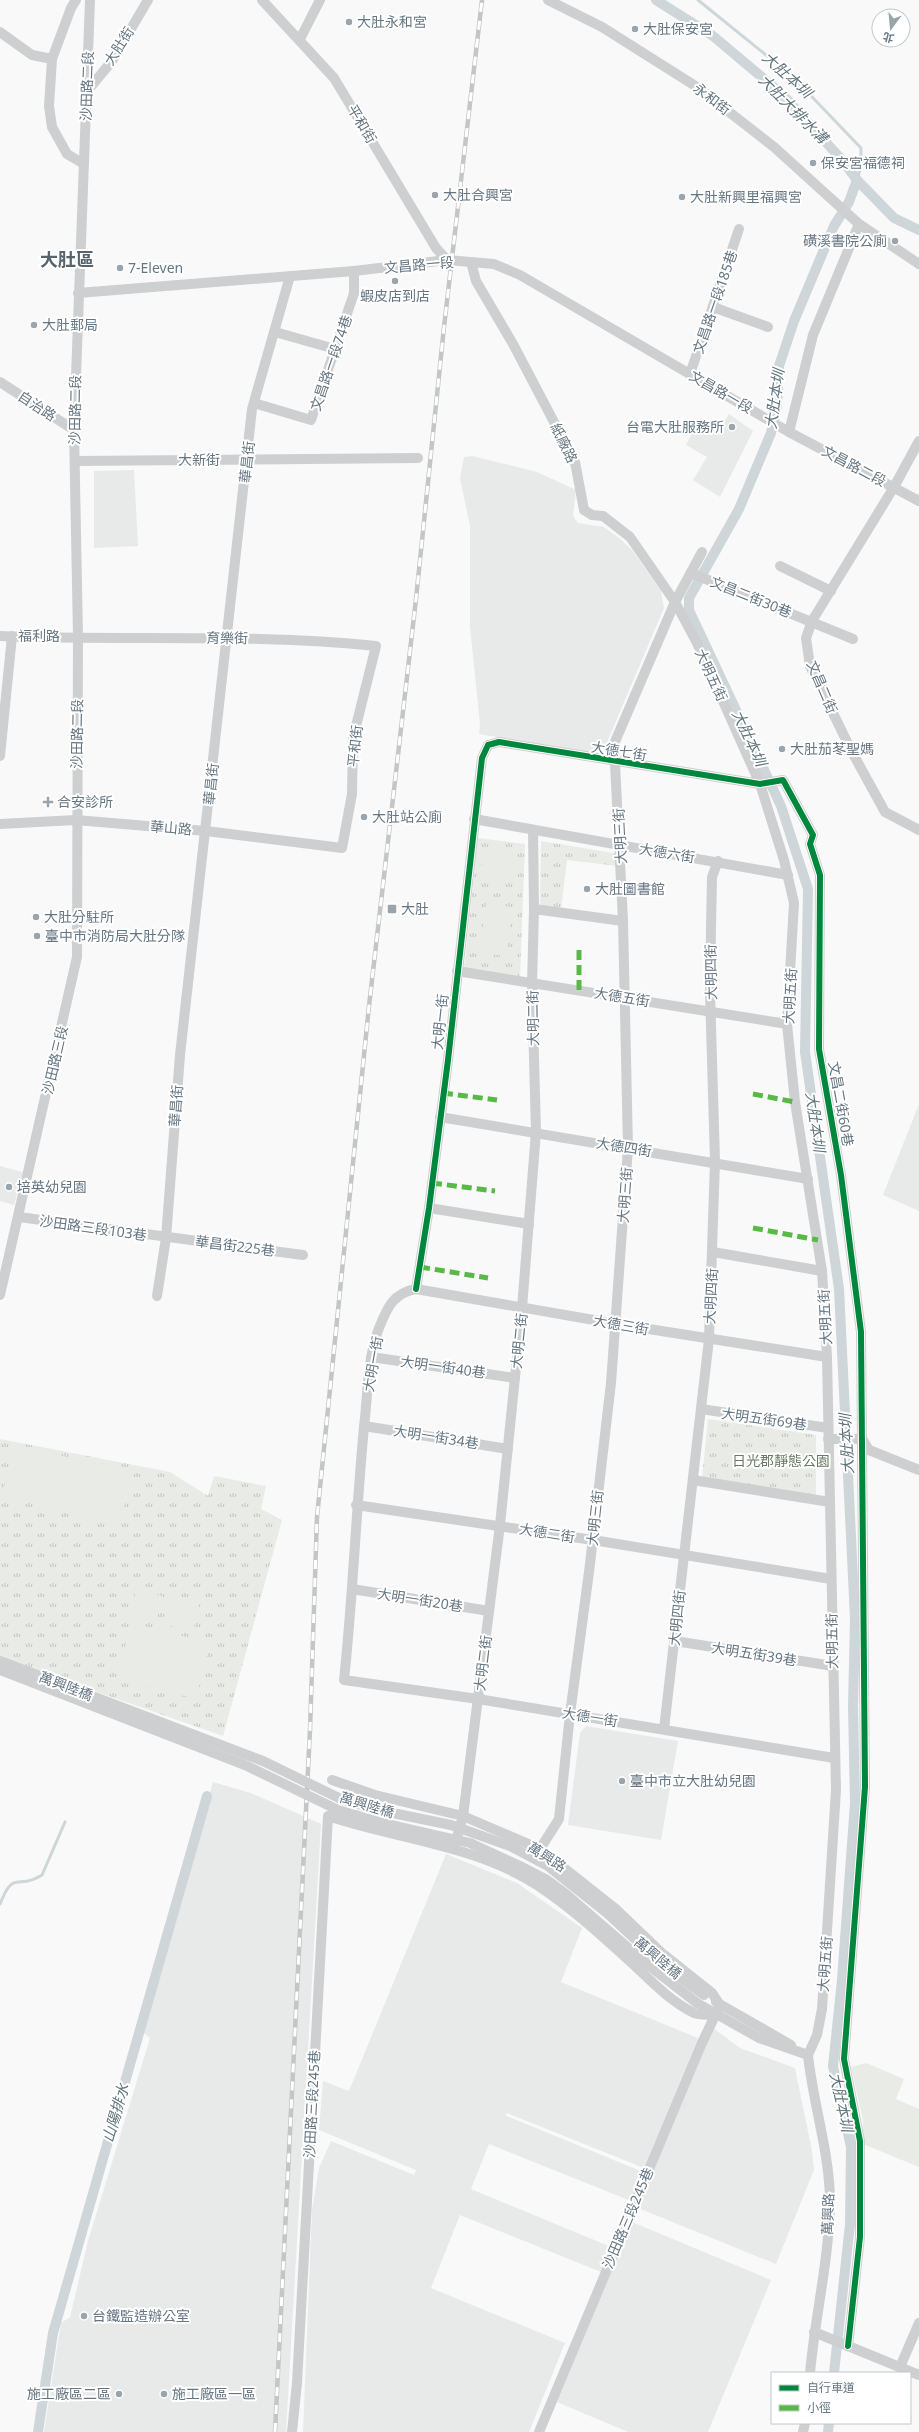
<svg xmlns="http://www.w3.org/2000/svg" width="919" height="2432" font-family="'Noto Sans','Noto Sans TC',sans-serif">
  <style>
    .built { fill: #e8e9e9 }
    .grass { fill: url(#grass-tufts) }
    .garden { fill: #e8ebe6 }
    .lines { fill: none; stroke-linecap: round; stroke-linejoin: round }
    .stream { stroke: #ced6d9; stroke-width: 3 }
    .canal { stroke: #ced6d9; stroke-width: 10 }
    .minor { stroke: #cecfd0; stroke-width: 10 }
    .rail-casing { stroke: #c3c5c6; stroke-width: 4.5 }
    .rail { stroke: #fff; stroke-width: 3; stroke-dasharray: 9; stroke-linecap: butt }
    .minor-bridge { stroke: #cecfd0; stroke-width: 10 }
    .quiet { stroke: #58b947; stroke-width: 5; stroke-dasharray: 10 5; stroke-linecap: butt }
    .cycleway-casing { stroke: #fff; stroke-width: 8 }
    .cycleway { stroke: #00873e; stroke-width: 6 }
    .poi-dot { fill: #99a4ac; stroke: #fff; stroke-width: 1.5 }
    .labels { text-anchor: middle; stroke-width: 4; stroke-linejoin: round; paint-order: stroke }
    .poi-label { font-size: 14px; fill: #657683; stroke: #fff; text-anchor: start }
    .street-label { font-size: 14px; fill: #657683; stroke: #fff }
    .park-label { font-size: 14px; fill: #687a64; stroke: #fff }
    .water-label { font-size: 15px; font-style: italic; fill: #60757c; stroke: #fff }
    .district-label { font-size: 18px; font-weight: bold; fill: #57646e; stroke: #fff }
  </style>
  <defs>
    <pattern id="grass-tufts" width="24" height="20" patternUnits="userSpaceOnUse"><rect width="24" height="20" fill="#e8ebe6"/><path d="M3 7l-1-3M5 7V3M7 7l1-3M15 17l-1-3M17 17v-4M19 17l1-3" fill="none" stroke="#c0c3c0"/></pattern>
  </defs>
  <rect width="100%" height="100%" fill="#f9f9f9"/>
  <!-- built -->
  <g class="built">
    <path d="M729 414 753 431 720 497 693 480 707 457 686 445 699 420 719 432Z"/>
    <path d="M472 456 537 472 576 490 573 516 578 523 604 527 619 538 632 550 661 591 664 608 605 747 599 753 594 754 479 734 480 724 470 627V526L460 478 464 457Z"/>
    <path d="M134 470 138 546 94 548V471Z"/>
    <path d="M919 1104V1211L883 1195Z"/>
    <path d="M0 1166 23 1172 14 1205 0 1201Z"/>
    <path d="M586 1726 678 1741 661 1840 568 1825 580 1733Z"/>
    <path d="M213 1782 251 1793 321 1824 286 2432H44L61 2323 70 2317 88 2241 150 2038 140 2030Z"/>
    <path d="M446 1854 517 1883 582 1928 561 1982 698 2038 644 2168 507 2113 506 2116 502 2114 643 2172 631 2201 489 2144 471 2189 611 2247 601 2272 460 2215 431 2288 565 2343 529 2432H303L312 2210 319 2168 331 2141 414 2175 416 2170 319 2130 323 2081 349 2091Z"/>
    <path d="M713 2028 740 2048 795 2068 812 2151 814 2170 776 2264 638 2208Z"/>
    <path d="M632 2222 771 2280 708 2432H628L557 2402Z"/>
  </g>
  <!-- grass -->
  <g class="grass">
    <path d="M478 838 525 844 520 977 464 969Z"/>
    <path d="M541 841 619 854 618 866 567 860 561 909 540 908Z"/>
    <path d="M708 1419 816 1435V1498L702 1479Z"/>
    <path d="M0 1439 170 1472 208 1496 214 1476 266 1486 261 1509 282 1520 223 1736 0 1658Z"/>
  </g>
  <!-- garden -->
  <g class="garden">
    <circle cx="501" cy="866" r="19"/>
    <path d="M486 904 513 907 506 956 479 953Z"/>
    <path d="M16 1447 135 1470 118 1527 2 1494Z"/>
    <path d="M136 1590 162 1596 156 1624 129 1618Z"/>
    <path d="M170 1594 200 1602 193 1632 163 1624Z"/>
    <path d="M131 1623 210 1643 196 1699 117 1679Z"/>
    <path d="M866 2063 904 2079 896 2099 919 2109V2167L863 2144V2120L851 2067Z"/>
  </g>
  <g class="lines">
    <!-- stream -->
    <g class="stream">
      <path d="M698 0 792 76 861 148V166L857 180"/>
      <path d="M0 1904C14 1868 18 1891 42 1875L65 1822"/>
    </g>
    <!-- canal -->
    <g class="canal">
      <path d="M656 0 713 36 782 94 843 161 857 180 894 218 919 230"/>
      <path d="M834 2373 850 2224 851 2147 833 2066 842 1980 855 1803 853 1706 855 1619 839 1289 805 1052 808 889 781 806 689 610V598L739 509 771 433 777 406 779 366 794 321 834 226 849 202 857 180"/>
      <path d="M38 2432 53 2333 207 1796"/>
      <path d="M828 2432 829 2423"/>
    </g>
    <!-- minor -->
    <g class="minor">
      <path d="M76 0 71 8 52 59 49 106 52 127 67 154 84 164"/>
      <path d="M262 0 334 78 436 248 447 260"/>
      <path d="M548 0 602 27 697 87 774 147 859 224 919 264"/>
      <path d="M0 32 32 55 52 59"/>
      <path d="M300 39 320 0"/>
      <path d="M88 90 112 61 148 0"/>
      <path d="M471 262 476 281 513 344 575 462 584 510 592 515 603 516 630 537 675 602 697 643 760 784 784 860 794 903 787 1024 795 1102 822 1271 827 1357 836 1790 822 2009 817 2035 808 2055"/>
      <path d="M78 293 354 271 447 260 494 264 520 275 789 432 919 501"/>
      <path d="M713 307 768 327"/>
      <path d="M275 332 335 349"/>
      <path d="M690 374 739 229"/>
      <path d="M0 382 74 430"/>
      <path d="M254 403 311 420 354 293V271"/>
      <path d="M789 432 813 335 859 224"/>
      <path d="M919 441 894 487 812 621 806 638 810 666 852 752 885 812 919 830"/>
      <path d="M75 461 418 458"/>
      <path d="M780 566 831 591"/>
      <path d="M691 573 853 639"/>
      <path d="M0 636C125 641 251 633 376 646L353 738 352 794 342 848 206 831 76 820 0 824"/>
      <path d="M0 756 12 636"/>
      <path d="M474 819 788 875"/>
      <path d="M534 909 623 921"/>
      <path d="M457 971 787 1024"/>
      <path d="M440 1117 808 1179"/>
      <path d="M429 1208 529 1224"/>
      <path d="M19 1217 303 1255"/>
      <path d="M713 1252 822 1271"/>
      <path d="M416 1289 429 1208 448 1060 482 758 488 745 499 742 760 784 783 780 813 835 810 844 820 875 819 1049 841 1175 861 1332 865 1787 844 2059 860 2141V2237L848 2346"/>
      <path d="M0 1295 77 957 78 636 74 430 90 0"/>
      <path d="M157 1296 166 1238 180 1055 252 409 290 276"/>
      <path d="M371 1357 515 1378"/>
      <path d="M827 1357 617 1324 416 1289C393 1293 387 1308 379 1328 367 1359 368 1394 364 1427 356 1511 353 1596 344 1680L478 1699 834 1758"/>
      <path d="M701 1409 828 1428"/>
      <path d="M364 1426 508 1449"/>
      <path d="M828 1439H862"/>
      <path d="M863 1440 869 1450 919 1470"/>
      <path d="M693 1480 830 1502"/>
      <path d="M356 1505 593 1540 831 1579"/>
      <path d="M352 1589 489 1611"/>
      <path d="M675 1641 833 1666"/>
      <path d="M664 1729 709 1339 715 1161 710 992 711 928 712 877 718 861"/>
      <path d="M332 1780 375 1795 463 1816 540 1849 617 1910 663 1954 712 1993 720 2005 701 2045 539 2432"/>
      <path d="M454 1848 463 1816 500 1525 522 1308 536 1132 532 984 534 909 533 830"/>
      <path d="M540 1849 559 1819 570 1714 589 1572 611 1383 628 1148 623 921 614 744 675 602 702 552"/>
      <path d="M716 2002 791 2045"/>
      <path d="M697 2003 759 2038 808 2055"/>
      <path d="M808 2055C813 2104 830 2153 830 2203 829 2260 815 2317 810 2373"/>
      <path d="M814 2332 919 2375"/>
      <path d="M900 2367 919 2323"/>
      <path d="M292 2432 297 2383 328 1816C397 1839 475 1845 537 1885 572 1908 602 1936 633 1964 652 1982 670 2001 694 2013 700 2015 709 2015 715 2015"/>
      <path d="M803 2432 805 2423"/>
    </g>
    <defs>
      <path id="rail" d="M275 2432 310 1730 317 1517 369 1006 416 599 444 327 482 0"/>
    </defs>
    <!-- rail casing -->
    <use href="#rail" class="rail-casing"/>
    <!-- rail -->
    <use href="#rail" class="rail"/>
    <!-- minor-bridge -->
    <g class="minor-bridge">
      <path d="M0 1661 263 1761 341 1799 378 1810 451 1825 510 1846 548 1866 607 1913 662 1964 704 1995"/>
      <path d="M0 1670 245 1765 338 1810 383 1823 470 1843 520 1866 547 1880 566 1894 647 1964 697 2003"/>
    </g>
    <!-- quiet -->
    <g class="quiet">
      <path d="M579 950V990"/>
      <path d="M443 1093 497 1100"/>
      <path d="M753 1094 795 1102"/>
      <path d="M432 1183 495 1191"/>
      <path d="M753 1228 818 1240"/>
      <path d="M420 1267 488 1278"/>
    </g>
    <defs>
      <path id="cycleway" d="M416 1289 429 1208 448 1060 482 758 488 745 499 742 760 784 783 780 813 835 810 844 820 875 819 1049 841 1175 861 1332 865 1787 844 2059 860 2141V2237L848 2346"/>
    </defs>
    <!-- cycleway casing -->
    <use href="#cycleway" class="cycleway-casing"/>
    <!-- cycleway -->
    <use href="#cycleway" class="cycleway"/>
  </g>
  <!-- markers -->
  <g class="poi-dot">
    <circle cx="349" cy="22" r="4"/>
    <circle cx="635" cy="29" r="4"/>
    <circle cx="813" cy="163" r="4"/>
    <circle cx="435" cy="195" r="4"/>
    <circle cx="682" cy="197" r="4"/>
    <circle cx="895" cy="241" r="4"/>
    <circle cx="120" cy="268" r="4"/>
    <circle cx="395" cy="281" r="4"/>
    <circle cx="34" cy="325" r="4"/>
    <circle cx="732" cy="427" r="4"/>
    <circle cx="782" cy="749" r="4"/>
    <path d="M46 796h4v4h4v4h-4v4h-4v-4h-4v-4h4z"/>
    <circle cx="364" cy="817" r="4"/>
    <circle cx="587" cy="889" r="4"/>
    <rect x="387" y="904" width="10" height="10" rx="2"/>
    <circle cx="36" cy="917" r="4"/>
    <circle cx="37" cy="936" r="4"/>
    <circle cx="9" cy="1187" r="4"/>
    <circle cx="622" cy="1781" r="4"/>
    <circle cx="84" cy="2316" r="4"/>
    <circle cx="119" cy="2394" r="4"/>
    <circle cx="164" cy="2394" r="4"/>
  </g>
  <g class="labels">
    <!-- poi labels -->
    <g class="poi-label">
      <text x="357" y="27">大肚永和宮</text>
      <text x="643" y="34">大肚保安宮</text>
      <text x="821" y="168">保安宮福德祠</text>
      <text x="443" y="200">大肚合興宮</text>
      <text x="690" y="202">大肚新興里福興宮</text>
      <text x="887" y="246" text-anchor="end">磺溪書院公廁</text>
      <text x="128" y="273">7-Eleven</text>
      <text x="395" y="301" text-anchor="middle">蝦皮店到店</text>
      <text x="42" y="330">大肚郵局</text>
      <text x="724" y="432" text-anchor="end">台電大肚服務所</text>
      <text x="790" y="754">大肚茄苳聖媽</text>
      <text x="57" y="807">合安診所</text>
      <text x="372" y="822">大肚站公廁</text>
      <text x="595" y="894">大肚圖書館</text>
      <text x="401" y="914">大肚</text>
      <text x="44" y="922">大肚分駐所</text>
      <text x="45" y="941">臺中市消防局大肚分隊</text>
      <text x="17" y="1192">培英幼兒園</text>
      <text x="630" y="1786">臺中市立大肚幼兒園</text>
      <text x="92" y="2321">台鐵監造辦公室</text>
      <text x="111" y="2399" text-anchor="end">施工廠區二區</text>
      <text x="172" y="2399">施工廠區一區</text>
    </g>
    <!-- street labels -->
    <g class="street-label">
      <text transform="translate(119 46) rotate(-58)" y="5">大肚街</text>
      <text transform="translate(87 86) rotate(-88)" y="5">沙田路二段</text>
      <text transform="translate(712 99) rotate(37)" y="5">永和街</text>
      <text transform="translate(362 124) rotate(59)" y="5">平和街</text>
      <text transform="translate(419 265) rotate(-5)" y="5">文昌路一段</text>
      <text transform="translate(715 302) rotate(-71)" y="5">文昌路一段185巷</text>
      <text transform="translate(331 363) rotate(-71)" y="5">文昌路一段74巷</text>
      <text transform="translate(721 392) rotate(30)" y="5">文昌路一段</text>
      <text transform="translate(37 406) rotate(33)" y="5">自治路</text>
      <text transform="translate(75 410) rotate(-89)" y="5">沙田路二段</text>
      <text transform="translate(564 443) rotate(64)" y="5">紙廠路</text>
      <text x="199" y="465">大新街</text>
      <text transform="translate(247 462) rotate(-84)" y="5">華昌街</text>
      <text transform="translate(854 466) rotate(28)" y="5">文昌路二段</text>
      <text transform="translate(751 597) rotate(22)" y="5">文昌二街30巷</text>
      <text x="39" y="641">福利路</text>
      <text transform="translate(227 638) rotate(1)" y="5">育樂街</text>
      <text transform="translate(711 675) rotate(65)" y="5">大明五街</text>
      <text transform="translate(822 687) rotate(67)" y="5">文昌二街</text>
      <text transform="translate(77 734) rotate(-89)" y="5">沙田路二段</text>
      <text transform="translate(355 746) rotate(-84)" y="5">平和街</text>
      <text transform="translate(619 751) rotate(9)" y="5">大德七街</text>
      <text transform="translate(211 784) rotate(-84)" y="5">華昌街</text>
      <text transform="translate(171 828) rotate(5)" y="5">華山路</text>
      <text transform="translate(620 836) rotate(-93)" y="5">大明三街</text>
      <text transform="translate(667 853) rotate(9)" y="5">大德六街</text>
      <text transform="translate(711 972) rotate(-91)" y="5">大明四街</text>
      <text transform="translate(790 996) rotate(-87)" y="5">大明五街</text>
      <text transform="translate(622 997) rotate(9)" y="5">大德五街</text>
      <text transform="translate(533 1018) rotate(-91)" y="5">大明二街</text>
      <text transform="translate(440 1022) rotate(-84)" y="5">大明一街</text>
      <text transform="translate(55 1060) rotate(-77)" y="5">沙田路三段</text>
      <text transform="translate(841 1104) rotate(80)" y="5">文昌二街60巷</text>
      <text transform="translate(176 1106) rotate(-86)" y="5">華昌街</text>
      <text transform="translate(624 1147) rotate(9)" y="5">大德四街</text>
      <text transform="translate(625 1195) rotate(-86)" y="5">大明三街</text>
      <text transform="translate(93 1228) rotate(8)" y="5">沙田路三段103巷</text>
      <text transform="translate(235 1246) rotate(7)" y="5">華昌街225巷</text>
      <text transform="translate(711 1296) rotate(-87)" y="5">大明四街</text>
      <text transform="translate(825 1317) rotate(-93)" y="5">大明五街</text>
      <text transform="translate(621 1325) rotate(10)" y="5">大德三街</text>
      <text transform="translate(519 1341) rotate(-84)" y="5">大明二街</text>
      <text transform="translate(373 1364) rotate(-80)" y="5">大明一街</text>
      <text transform="translate(443 1367) rotate(8)" y="5">大明一街40巷</text>
      <text transform="translate(764 1419) rotate(8)" y="5">大明五街69巷</text>
      <text transform="translate(436 1437) rotate(9)" y="5">大明一街34巷</text>
      <text transform="translate(595 1518) rotate(-84)" y="5">大明三街</text>
      <text transform="translate(547 1533) rotate(9)" y="5">大德二街</text>
      <text transform="translate(420 1600) rotate(9)" y="5">大明一街20巷</text>
      <text transform="translate(677 1618) rotate(-84)" y="5">大明四街</text>
      <text transform="translate(832 1641) rotate(-91)" y="5">大明五街</text>
      <text transform="translate(754 1654) rotate(9)" y="5">大明五街39巷</text>
      <text transform="translate(483 1663) rotate(-83)" y="5">大明二街</text>
      <text transform="translate(66 1686) rotate(21)" y="5">萬興陸橋</text>
      <text transform="translate(590 1717) rotate(9)" y="5">大德一街</text>
      <text transform="translate(367 1805) rotate(17)" y="5">萬興陸橋</text>
      <text transform="translate(547 1857) rotate(32)" y="5">萬興路</text>
      <text transform="translate(658 1958) rotate(40)" y="5">萬興陸橋</text>
      <text transform="translate(825 1964) rotate(-86)" y="5">大明五街</text>
      <text transform="translate(312 2104) rotate(-87)" y="5">沙田路三段245巷</text>
      <text transform="translate(828 2214) rotate(-88)" y="5">萬興路</text>
      <text transform="translate(628 2218) rotate(-67)" y="5">沙田路三段245巷</text>
    </g>
    <!-- park labels -->
    <g class="park-label">
      <text x="781" y="1466">日光郡靜態公園</text>
    </g>
    <!-- water labels -->
    <g class="water-label">
      <text transform="translate(787 75) rotate(42)" y="5">大肚本圳</text>
      <text transform="translate(793 109) rotate(45)" y="5">大肚大排水溝</text>
      <text transform="translate(775 399) rotate(-82)" y="5">大肚本圳</text>
      <text transform="translate(749 738) rotate(65)" y="5">大肚本圳</text>
      <text transform="translate(815 1122) rotate(82)" y="5">大肚本圳</text>
      <text transform="translate(847 1444) rotate(-93)" y="5">大肚本圳</text>
      <text transform="translate(841 2102) rotate(78)" y="5">大肚本圳</text>
      <text transform="translate(116 2113) rotate(-74)" y="5">山陽排水</text>
    </g>
    <!-- district labels -->
    <g class="district-label">
      <text x="67" y="266">大肚區</text>
    </g>
  </g>
  <!-- legend -->
  <rect x="771" y="2372" width="140" height="52" fill="#ffffff" stroke="#c1c8cd"/>
  <rect x="779" y="2385" width="20" height="6" fill="#00873e" stroke="#c1c8cd"/>
  <text x="807" y="2392" font-size="12" fill="#657683">自行車道</text>
  <rect x="779" y="2405" width="20" height="6" fill="#58b947" stroke="#c1c8cd"/>
  <text x="807" y="2412" font-size="12" fill="#657683">小徑</text>
  <!-- north arrow -->
  <g transform="translate(891 28) rotate(196)"><circle r="19" fill="#ffffff" stroke="#c1c8cd"/>
  <path d="M0-3L7 15L0 10L-7 15Z" fill="#99a4ac"/>
  <text y="-6" font-size="11" font-weight="bold" text-anchor="middle" fill="#657683">北</text>
  </g>
</svg>
